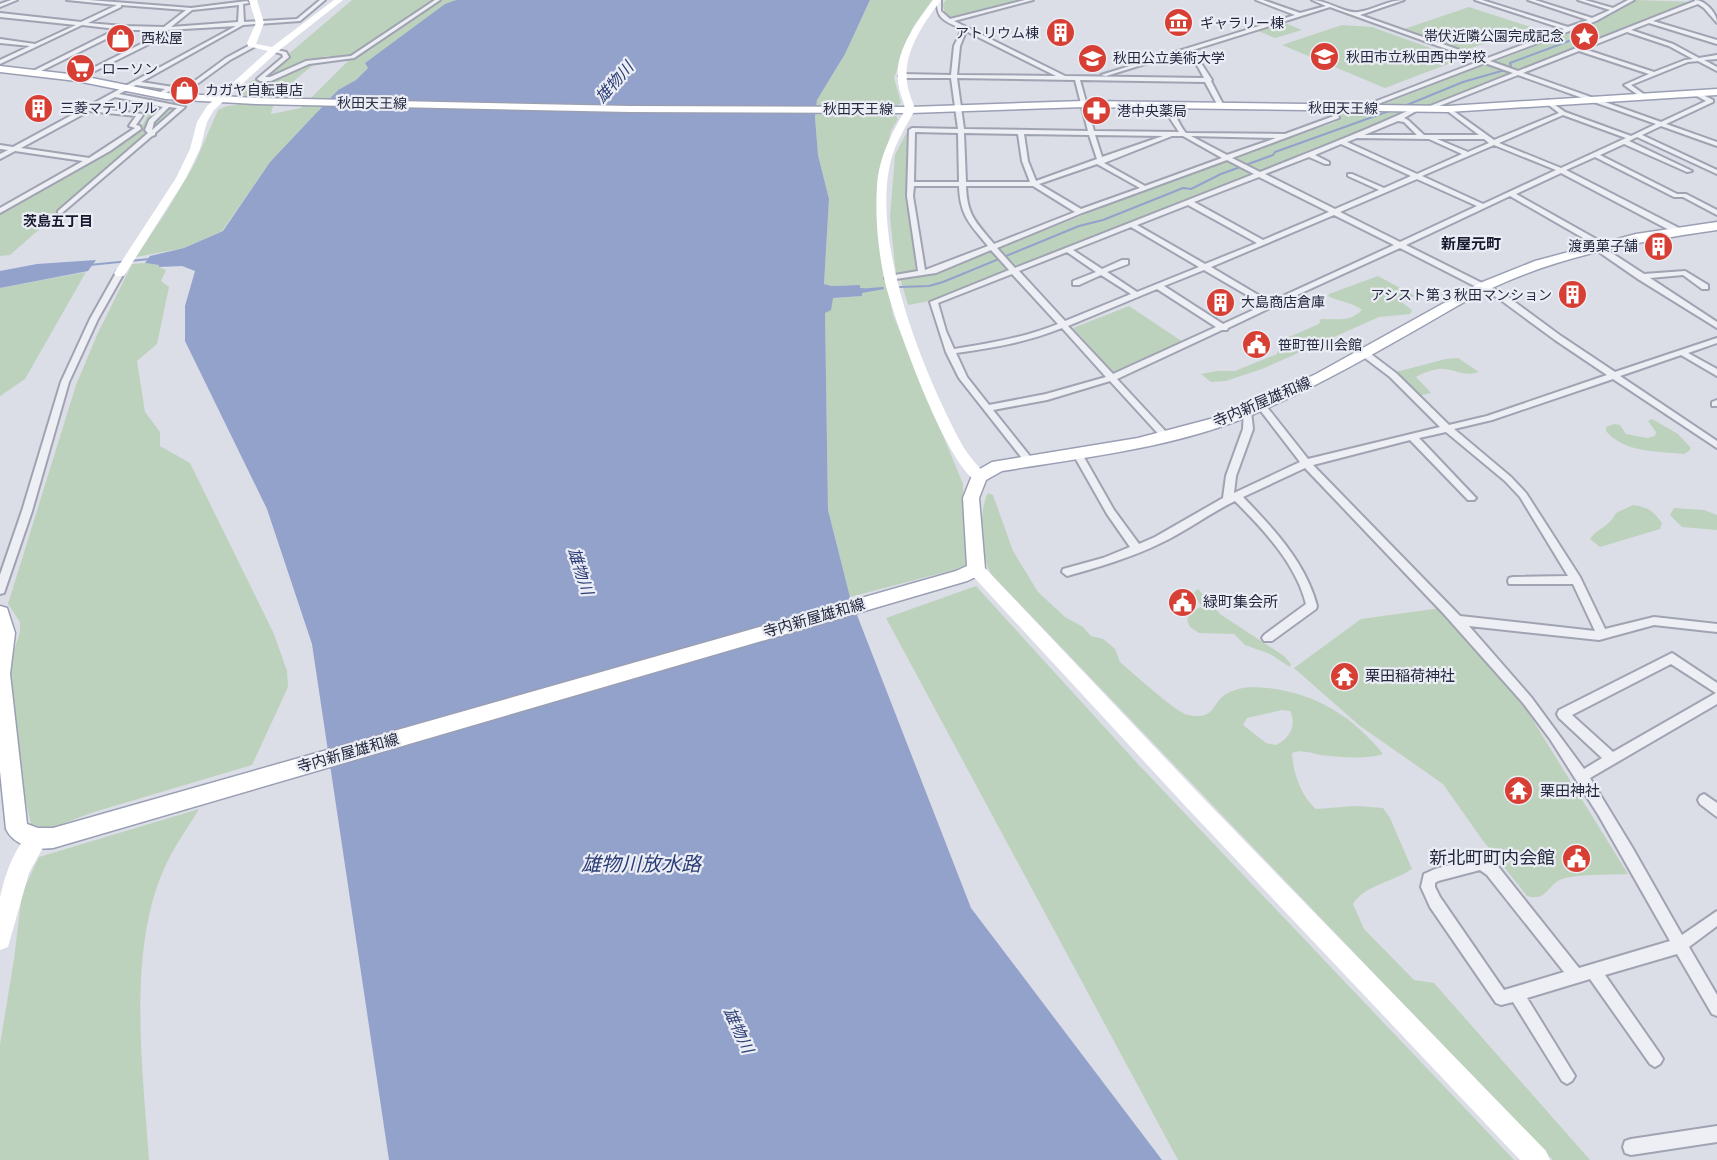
<svg xmlns="http://www.w3.org/2000/svg" width="1717" height="1160" font-family="Roboto,'Noto Sans JP',sans-serif">
  <style>
    .green { fill: #bdd2bc; fill-rule: evenodd }
    .water { fill: #93a2cb }
    .lines { fill: none; stroke-linecap: round; stroke-linejoin: round }
    .stream { stroke: #93a2cb; stroke-width: 2 }
    .street-tunnel { stroke: #b6b9c5; stroke-width: 5; stroke-dasharray: 5 3; stroke-linecap: butt }
    .street-casing { stroke: #a0a3b1; stroke-width: 4 }
    .primary-casing { stroke: #9a9fb4; stroke-width: 3 }
    .street { fill: #eeeff5; fill-rule: evenodd }
    .secondary { fill: #fff; fill-rule: evenodd }
    .primary { fill: #fff; fill-rule: evenodd }
    .labels { text-anchor: middle; stroke-width: 4.5; stroke-linejoin: round; paint-order: stroke }
    .far-poi-label { font-size: 14px; fill: #24283e; stroke: #ebedf5; text-anchor: start }
    .far-street-label { font-size: 14px; fill: #24283e; stroke: #ebedf5 }
    .far-neighbourhood-label { font-size: 14px; font-weight: bold; fill: #171a2f; stroke: #ebedf5 }
    .far-quarter-label { font-size: 15px; font-weight: bold; fill: #171a2f; stroke: #ebedf5 }
    .street-label { font-size: 15px; fill: #24283e; stroke: #ebedf5 }
    .poi-label { font-size: 15px; fill: #24283e; stroke: #ebedf5; text-anchor: start }
    .water-label { font-size: 16px; font-style: italic; fill: #2b3d75; stroke: #ebedf5 }
    .near-poi-label { font-size: 18px; fill: #24283e; stroke: #ebedf5; text-anchor: end }
    .near-water-label { font-size: 20px; font-style: italic; fill: #2b3d75; stroke: #ebedf5 }
  </style>
  <rect width="100%" height="100%" fill="#dbdde7"/>
  <!-- green -->
  <g class="green">
    <path d="M352 0H456L445 5 365 63 369 67 356 80 338 90 270 162 222 231 184 248 136 257 168 209 195 163 218 110 227 106 238 105 245 96 240 91 252 80H258ZM325 56 352 57 301 108 271 114C273 94 310 68 325 56Z"/>
    <path d="M870 0H932L913 27 894 78 901 103 894 107H882L883 115 896 116 898 119 891 131 885 156 881 253 893 315 963 484 966 565 957 569 850 597 828 510 825 313 832 298 861 296V293L880 289 860 288V285L832 286 824 284 829 199 818 155 815 117 817 100 845 54Z"/>
    <path d="M946 0H1026L953 19 945 14 943 4Z"/>
    <path d="M1636 0 1695 2 1519 71 1494 62 1602 20Z"/>
    <path d="M1469 7 1531 27 1463 51 1401 30Z"/>
    <path d="M1285 23 1302 30 1275 38 1258 31Z"/>
    <path d="M1342 25 1372 27 1461 59 1385 88 1282 45Z"/>
    <path d="M1486 64 1514 74 1427 107 1382 105Z"/>
    <path d="M124 100C135 102 171 105 177 108L10 255 0 256V210L116 147 138 133 151 109Z"/>
    <path d="M1335 113H1404L1260 174 1227 158 1336 122 1333 117Z"/>
    <path d="M907 132V201L916 271 896 274 890 217 895 155Z"/>
    <path d="M1227 159 1256 174 930 301 908 305 900 278 937 272Z"/>
    <path d="M145 263 159 265V267L166 270 161 281 169 287 157 344 137 361 145 412 160 432V446L190 463 274 634 287 671 288 687 252 765 94 812 48 829 31 824 25 798 8 669 20 632V622L8 604 76 385 97 335 132 264Z"/>
    <path d="M86 272 25 379 0 396V288Z"/>
    <path d="M1378 276 1415 296 1400 301 1412 310 1410 314 1379 317 1262 369 1226 381 1211 382 1201 374 1217 371H1235L1277 354 1282 340 1319 324 1321 319C1336 319 1351 322 1362 310 1352 302 1340 302 1328 296L1329 294Z"/>
    <path d="M1129 306 1183 342 1114 374 1073 328Z"/>
    <path d="M1458 358 1479 372C1465 377 1457 370 1444 369 1436 368 1423 373 1416 377L1431 393 1418 396 1396 372 1446 359Z"/>
    <path d="M1652 419 1678 434 1691 448 1689 451 1684 454C1658 451 1624 453 1606 431V427L1614 424 1620 425 1626 434 1647 438 1655 436 1656 432 1648 421Z"/>
    <path d="M988 493 993 495 1013 551 1038 592 1065 617 1083 627 1091 636 1103 639 1115 649 1120 662C1132 672 1176 713 1188 715 1217 721 1211 701 1228 693 1242 686 1253 687 1268 688 1315 693 1354 717 1383 754 1364 760 1340 757 1320 755 1310 753 1302 749 1292 753 1293 773 1301 796 1316 809L1356 806 1383 808 1390 818 1412 869C1393 882 1365 885 1353 904L1364 929 1414 980 1434 983 1590 1160H1553L992 575C980 558 978 512 988 493ZM1282 710 1290 711C1297 725 1290 738 1276 745L1266 743 1243 725 1247 718Z"/>
    <path d="M1633 505C1648 507 1653 511 1662 523L1660 529 1600 547 1590 539C1599 527 1609 527 1616 513Z"/>
    <path d="M1674 508 1704 510 1717 515V530L1682 527 1670 515Z"/>
    <path d="M976 586 1138 764 1514 1160H1178L886 618Z"/>
    <path d="M1198 589 1220 614 1284 656 1291 664 1290 667 1270 654 1245 645 1234 634 1199 633 1190 627 1187 620 1190 613 1202 606 1192 594Z"/>
    <path d="M1441 608 1511 685 1628 874C1613 875 1575 874 1562 879 1547 885 1547 902 1527 896L1481 838 1443 784 1360 726 1294 668 1361 619Z"/>
    <path d="M199 809C187 829 173 848 164 869 127 952 143 1071 149 1160H0V1045L14 959 22 893 39 857Z"/>
  </g>
  <!-- water -->
  <g class="water">
    <path d="M456 0H870L845 54 817 100 815 117 818 155 829 199 824 284 832 286 860 285V288L884 289 862 293V296L833 298 831 310 825 313 828 510 850 597 971 908 1162 1160H389L312 644 267 509 185 341V306L195 271 182 266 159 267V265L145 263 150 256 184 248 223 231 270 162 338 90 356 80 368 68 365 63 445 4Z"/>
    <path d="M96 260 88 271 0 288V271L37 264Z"/>
  </g>
  <g class="lines">
    <!-- stream -->
    <g class="stream">
      <path d="M1402 107 1463 82 1505 70 1511 67 1510 63 1569 41"/>
      <path d="M89 265 150 259"/>
      <path d="M900 287 929 286 943 282 1079 226 1103 220 1183 188 1191 189 1221 174 1273 155 1275 152 1392 110"/>
      <path d="M869 289 883 288"/>
    </g>
    <!-- street-tunnel -->
    <path class="street-tunnel" d="M166 107 191 86"/>
    <defs>
      <g id="street">
        <path d="M11 0H17L0 7V4Z"/>
        <path d="M67 0H89L191 8 247 1 249 3 243 4 244 22 297 19 320 0H325L300 21 243 25 141 82 173 87V89L161 96 156 95 165 89 136 85 119 94 185 107 155 133V135L152 136 62 213H58V211L148 133 145 130 149 120 163 107 115 97 94 108 142 114 143 115 136 125 140 126 141 129 110 151 0 213V208L83 161 15 151 0 159V154L8 150 0 149V145L13 147 236 26 166 30 147 45 77 80 75 79V77L143 43 160 30H124L35 74H31V72L117 29 82 25 0 64V60L30 46 0 43V39L35 44 76 25 0 17V13L81 22 117 5ZM121 5 186 10 164 27 123 26 88 23 121 7ZM239 5 238 22 171 27 192 10ZM169 107 177 108 152 130 154 122ZM89 111 136 116 129 126 135 128 89 158 21 148Z"/>
        <path d="M435 0H440L354 58 309 64 271 81H260L257 79 283 57 282 54 272 51V49L286 52 289 57 265 77H270L306 61 351 56Z"/>
        <path d="M937 0H941V11L950 19 1025 0H1033L954 21 1065 76 1204 78 1197 65 1174 55 1106 76 1101 75 1295 15 1256 0H1263L1300 13 1326 6 1312 0C1327 0 1345 14 1358 12 1374 10 1388 0 1404 0L1360 15 1485 59 1564 29 1475 0H1482L1568 27 1588 20 1528 0H1535L1592 18 1610 10 1578 0H1585L1613 8 1628 0H1634L1596 21 1490 61 1518 71 1695 1V0C1704 0 1717 12 1717 23L1704 8 1698 4 1653 21 1717 40V44L1649 23 1631 30 1673 44 1699 58 1717 55V59L1704 60 1717 67V71L1698 61 1688 62 1631 85 1645 95V97H1641L1624 85 1649 74 1579 51 1523 73 1661 122 1706 101 1693 94V92H1697L1713 100V102L1666 124 1717 142V146L1661 126 1642 135 1717 170V174L1637 137 1629 141 1692 171 1687 172 1624 144 1600 155 1677 194H1686L1717 210V215L1683 197H1674L1595 157 1566 170 1681 229V233H1675L1561 173 1516 194 1605 244 1606 246 1604 248 1644 274 1685 271 1708 285V289H1702L1683 275 1650 278 1717 322V328L1638 279 1596 250 1595 248 1597 246 1510 196 1406 245 1504 294 1561 336 1615 372 1717 338V343L1688 353 1717 369V376L1681 355 1620 376 1717 441V448L1613 379 1492 420 1454 429 1511 477 1526 493 1580 577 1605 629 1654 617 1717 624V632L1654 625 1599 640 1469 626 1531 697 1584 769 1602 758 1559 718 1557 714 1559 710 1672 653 1717 683V704L1590 778 1632 847 1682 935 1717 911V926L1689 947 1717 995V1016L1712 1014 1677 954 1605 975 1660 1054 1663 1059 1660 1064 1655 1067 1650 1064 1590 979 1527 998 1575 1076 1572 1081 1567 1084 1562 1081 1513 1002 1501 1005 1496 1003 1430 907 1421 887 1424 874 1435 869 1481 857 1497 865 1579 968 1670 941 1599 816 1550 739 1523 703 1443 613 1305 468 1243 497C1273 528 1306 563 1317 606L1316 609 1272 641H1264L1262 638 1264 635 1306 604C1296 564 1264 530 1235 501 1210 513 1188 530 1163 542 1133 557 1099 567 1067 576L1062 572 1063 569 1103 558 1130 547 1107 514 1073 454 1075 452H1081L1114 510 1139 544 1155 537 1223 498 1226 476 1243 429 1244 409 1247 408 1251 411 1253 429 1236 476 1234 493 1300 462 1257 406V402H1263L1308 459 1440 427 1390 377 1361 355V351H1367L1396 373 1449 425 1487 416 1607 375 1555 340 1498 298 1400 248 1275 305V308H1270L1228 328 1227 330H1222L1117 379 1169 435 1171 437 1169 439H1163L1110 381 1047 400 993 410 1033 460 1028 463 1025 462 959 378 946 352 930 302 1009 270 991 250 936 273 889 280 885 278 889 276 918 271 907 196 909 130 912 128 958 129 951 78H902L899 76 902 74 951 75 954 46 962 29C946 21 936 20 937 0ZM1330 7 1480 61 1361 107V109H1365L1485 63 1513 73 1425 108V110H1429L1518 75 1656 124 1631 136 1565 112 1548 100 1545 102 1546 103 1559 113 1494 140 1448 107 1445 109 1446 110 1479 135H1424L1408 120 1404 118 1418 110 1419 109 1416 107C1365 131 1312 151 1260 172L1232 158 1339 118 1335 107 1330 108 1334 116 1285 134 1186 133C1178 124 1175 110 1167 103L1164 105 1171 120 1179 132 1094 131 1080 80 1205 82 1218 106 1223 107 1224 106 1211 81 1212 80 1201 63 1180 54ZM966 31 1056 76 957 75 960 46ZM1627 32 1669 46 1693 59 1685 60 1654 72 1584 49ZM957 78 1075 80 1088 131 964 129ZM1563 115 1626 138 1561 168 1499 143ZM1398 121 1404 122 1417 135H1364ZM915 132 958 133 959 182H914ZM964 133 1018 134 1022 161 1030 182H966ZM1024 134 1089 135 1097 159 1036 181 1028 161ZM1095 135 1163 136 1102 157ZM1172 136H1183L1222 158 1145 186 1104 163ZM1191 136 1276 138 1227 155ZM1357 138 1429 139 1462 154 1417 174 1347 142ZM1437 139H1484L1489 143 1468 152ZM1341 144 1411 176 1384 188 1352 174H1348V176L1379 190 1335 209 1265 174 1309 157 1325 164H1329V162L1315 155ZM1494 145 1556 170 1483 204 1422 176ZM1227 160 1254 174 1015 268 997 248 1082 213ZM1097 164 1140 188 1081 209 1039 184ZM1259 177 1329 212 1263 240 1194 202ZM1417 179 1477 206 1400 242 1340 212ZM914 186H959C960 216 970 224 988 246L925 270 913 196ZM966 186H1033L1075 212 994 244C976 222 967 216 966 186ZM1188 205 1257 243 1205 264 1137 225ZM1334 215 1394 245 1270 302 1211 267ZM1131 227 1199 267 1137 292 1107 272 1128 264V260H1122L1102 269 1073 250ZM1067 252 1096 272 1073 281V285H1079L1101 275 1131 294 1065 321 1019 271ZM1204 270 1264 305 1223 324 1164 286ZM1012 274 1058 324C1023 338 991 343 954 349L946 331 938 303ZM1157 289 1216 327 1113 374 1068 326ZM1062 328 1106 377 1046 394 989 405 967 377 956 353C993 348 1027 342 1062 328ZM1446 432 1505 481 1520 497 1568 576 1513 577 1509 578 1508 581 1509 584H1573L1595 631 1460 616 1313 465 1410 440 1468 500H1474L1476 498 1474 496 1419 438ZM1671 664 1716 693 1613 752 1572 715ZM1480 870 1487 875 1564 972 1504 990 1440 897 1435 887V883L1438 881Z"/>
        <path d="M252 44 254 47 230 60 193 87 188 86 226 58Z"/>
        <path d="M117 271 124 273 98 319 69 382 32 511 5 590 4 593 0 594V575L22 511 61 382 90 319Z"/>
        <path d="M1717 400V406H1712V402Z"/>
        <path d="M1704 794 1717 803V817L1700 804 1698 800 1700 796Z"/>
        <path d="M1717 1126V1142L1631 1155 1625 1153 1623 1147 1625 1141 1631 1139Z"/>
      </g>
      <g id="primary">
        <path d="M0 66 77 75 166 93 256 98 630 106 910 107 1084 101 1448 106 1717 89V95L1448 112 1084 107 910 113 630 112 256 104 166 99 77 81 0 72Z"/>
        <path d="M1717 222V230C1640 241 1561 255 1490 289 1468 299 1447 312 1426 324 1370 356 1314 388 1254 414 1175 448 1086 457 1002 471L986 480 979 498 985 569 982 574 967 581 53 848C36 850 14 846 6 829L0 771V606L7 608 15 633 10 674 27 824 38 828H53L956 571 967 566 963 498 973 473 992 462 1138 438 1214 418 1242 408 1316 374 1480 283 1535 261 1636 234Z"/>
      </g>
    </defs>
    <!-- street casing -->
    <use href="#street" class="street-casing"/>
    <!-- primary casing -->
    <use href="#primary" class="primary-casing"/>
    <!-- street -->
    <use href="#street" class="street"/>
    <!-- secondary -->
    <g class="secondary">
      <path d="M249 0H257L264 23 256 44 272 47 334 0H343L277 52 214 110 207 122 200 149 186 178 124 276H116L114 273 176 178 190 149 197 122 207 106 268 51 248 46 247 43 256 23Z"/>
      <path d="M933 0H941C924 23 903 52 907 82 908 92 913 101 915 110 906 126 896 142 891 160 870 242 924 376 964 448 971 459 980 467 986 477L979 482C948 473 891 312 884 278 878 248 875 217 877 186 879 157 891 135 905 110 904 101 899 92 898 82 894 52 916 23 933 0Z"/>
      <path d="M976 563 982 565 1203 798 1546 1151 1550 1160H1520L1189 810 970 573 968 569 970 565Z"/>
      <path d="M37 830 44 833 47 840 29 873 8 947 0 950C0 934 0 915 0 898 4 878 16 838 37 830Z"/>
    </g>
    <!-- primary -->
    <use href="#primary" class="primary"/>
  </g>
  <!-- icons -->
  <defs>
    <symbol id="museum-disc" viewBox="-11 -11 22 22"><circle r="9.5" fill="#d83f34" stroke="#ebedf5"/><path d="M0-6L6-3V-2H-6V-3ZM-5-1h2V3h-2ZM-1-1h2V3h-2ZM3-1h2V3H3ZM-6 4H6V6H-6Z" fill="#fff"/></symbol>
    <symbol id="building-disc" viewBox="-11 -11 22 22"><circle r="9.5" fill="#d83f34" stroke="#ebedf5"/><path d="M-4-6H4V6H1V3H-1V6H-4ZM-2.5-4.3h1.7v1.8h-1.7ZM.8-4.3h1.7v1.8H.8ZM-2.5-1h1.7V.8h-1.7ZM.8-1h1.7V.8H.8Z" fill="#fff"/></symbol>
    <symbol id="sight-disc" viewBox="-11 -11 22 22"><circle r="9.5" fill="#d83f34" stroke="#ebedf5"/><path d="M0-6L1.8-2.2L6-1.7L2.9 1.2L3.7 5.4L0 3.3L-3.7 5.4L-2.9 1.2L-6-1.7L-1.8-2.2Z" fill="#fff"/></symbol>
    <symbol id="shop-disc" viewBox="-11 -11 22 22"><circle r="9.5" fill="#d83f34" stroke="#ebedf5"/><path d="M-5-2.5h2.3a2.7 3.5 0 0 1 5.4 0H5L5.5 6h-11ZM-1.5-2.5h3a1.5 2.3 0 0 0-3 0Z" fill="#fff"/></symbol>
    <symbol id="school-disc" viewBox="-11 -11 22 22"><circle r="9.5" fill="#d83f34" stroke="#ebedf5"/><path d="M0-5L7-2L0 1L-7-2ZM-4 1L0 2.5L4 1V4Q0 6-4 4Z" fill="#fff"/></symbol>
    <symbol id="university-disc" viewBox="-11 -11 22 22"><circle r="9.5" fill="#d83f34" stroke="#ebedf5"/><path d="M0-5L7-2L0 1L-7-2ZM-4 1L0 2.5L4 1V4Q0 6-4 4Z" fill="#fff"/></symbol>
    <symbol id="supermarket-disc" viewBox="-11 -11 22 22"><circle r="9.5" fill="#d83f34" stroke="#ebedf5"/><path d="M-6-5.5h2.5l.6 2H6L4.5 2H-2.5L-4.4-4H-6ZM-1.5 3.2a1.3 1.3 0 1 0 .1 0ZM3 3.2a1.3 1.3 0 1 0 .1 0Z" fill="#fff"/></symbol>
    <symbol id="pharmacy-disc" viewBox="-11 -11 22 22"><circle r="9.5" fill="#d83f34" stroke="#ebedf5"/><path d="M-2-6h4v4h4v4h-4v4h-4v-4h-4v-4h4Z" fill="#fff"/></symbol>
    <symbol id="civic-disc" viewBox="-11 -11 22 22"><circle r="9.5" fill="#d83f34" stroke="#ebedf5"/><path d="M-.6-6.5H3V-4.5H.6V-3L4-1V1h2V6H-6V1h2V-1L-.6-3ZM-1.2 2.5V6h2.4V2.5Z" fill="#fff"/></symbol>
    <symbol id="temple-disc" viewBox="-11 -11 22 22"><circle r="9.5" fill="#d83f34" stroke="#ebedf5"/><path d="M0-6L5-2H3V0L6.5 2.5H4V6H1.5V3h-3V6H-4V2.5H-6.5L-3 0V-2H-5Z" fill="#fff"/></symbol>
  </defs>
  <g fill-rule="evenodd">
    <use href="#museum-disc" x="1162" y="6" width="33" height="33"/>
    <use href="#building-disc" x="1044" y="16" width="33" height="33"/>
    <use href="#sight-disc" x="1568" y="20" width="33" height="33"/>
    <use href="#shop-disc" x="104" y="22" width="33" height="33"/>
    <use href="#school-disc" x="1308" y="40" width="33" height="33"/>
    <use href="#university-disc" x="1076" y="42" width="33" height="33"/>
    <use href="#supermarket-disc" x="64" y="52" width="33" height="33"/>
    <use href="#shop-disc" x="168" y="74" width="33" height="33"/>
    <use href="#building-disc" x="22" y="92" width="33" height="33"/>
    <use href="#pharmacy-disc" x="1080" y="94" width="33" height="33"/>
    <use href="#building-disc" x="1642" y="230" width="33" height="33"/>
    <use href="#building-disc" x="1556" y="278" width="33" height="33"/>
    <use href="#building-disc" x="1204" y="286" width="33" height="33"/>
    <use href="#civic-disc" x="1240" y="328" width="33" height="33"/>
    <use href="#civic-disc" x="1166" y="586" width="33" height="33"/>
    <use href="#temple-disc" x="1328" y="660" width="33" height="33"/>
    <use href="#temple-disc" x="1502" y="774" width="33" height="33"/>
    <use href="#civic-disc" x="1560" y="842" width="33" height="33"/>
  </g>
  <g class="labels">
    <!-- far-poi labels -->
    <g class="far-poi-label">
      <text x="1200" y="28">ギャラリー棟</text>
      <text x="1039" y="38" text-anchor="end">アトリウム棟</text>
      <text x="1564" y="41" text-anchor="end">帯伏近隣公園完成記念</text>
      <text x="141" y="43">西松屋</text>
      <text x="1346" y="62">秋田市立秋田西中学校</text>
      <text x="1113" y="63">秋田公立美術大学</text>
      <text x="102" y="74">ローソン</text>
      <text x="205" y="95">カガヤ自転車店</text>
      <text x="60" y="113">三菱マテリアル</text>
      <text x="1117" y="116">港中央薬局</text>
      <text x="1638" y="251" text-anchor="end">渡勇菓子舗</text>
      <text x="1552" y="300" text-anchor="end">アシスト第３秋田マンション</text>
      <text x="1241" y="307">大島商店倉庫</text>
      <text x="1278" y="350">笹町笹川会館</text>
    </g>
    <!-- far-street labels -->
    <g class="far-street-label">
      <text transform="translate(372 103) rotate(1)" y="5">秋田天王線</text>
      <text transform="translate(1343 108) rotate(1)" y="5">秋田天王線</text>
      <text x="858" y="114">秋田天王線</text>
    </g>
    <!-- far-neighbourhood labels -->
    <g class="far-neighbourhood-label">
      <text x="58" y="226">茨島五丁目</text>
    </g>
    <!-- far-quarter labels -->
    <g class="far-quarter-label">
      <text x="1471" y="249">新屋元町</text>
    </g>
    <!-- street labels -->
    <g class="street-label">
      <text transform="translate(1262 402) rotate(-23)" y="5">寺内新屋雄和線</text>
      <text transform="translate(814 618) rotate(-16)" y="5">寺内新屋雄和線</text>
      <text transform="translate(348 753) rotate(-16)" y="5">寺内新屋雄和線</text>
    </g>
    <!-- poi labels -->
    <g class="poi-label">
      <text x="1203" y="607">緑町集会所</text>
      <text x="1365" y="681">栗田稲荷神社</text>
      <text x="1540" y="796">栗田神社</text>
    </g>
    <!-- water labels -->
    <g class="water-label">
      <text transform="translate(614 82) rotate(-49)" y="6">雄物川</text>
      <text transform="translate(581 571) rotate(72)" y="6">雄物川</text>
      <text transform="translate(739 1030) rotate(65)" y="6">雄物川</text>
    </g>
    <!-- near-poi labels -->
    <g class="near-poi-label">
      <text x="1555" y="864">新北町町内会館</text>
    </g>
    <!-- near-water labels -->
    <g class="near-water-label">
      <text x="641" y="871">雄物川放水路</text>
    </g>
  </g>
</svg>
